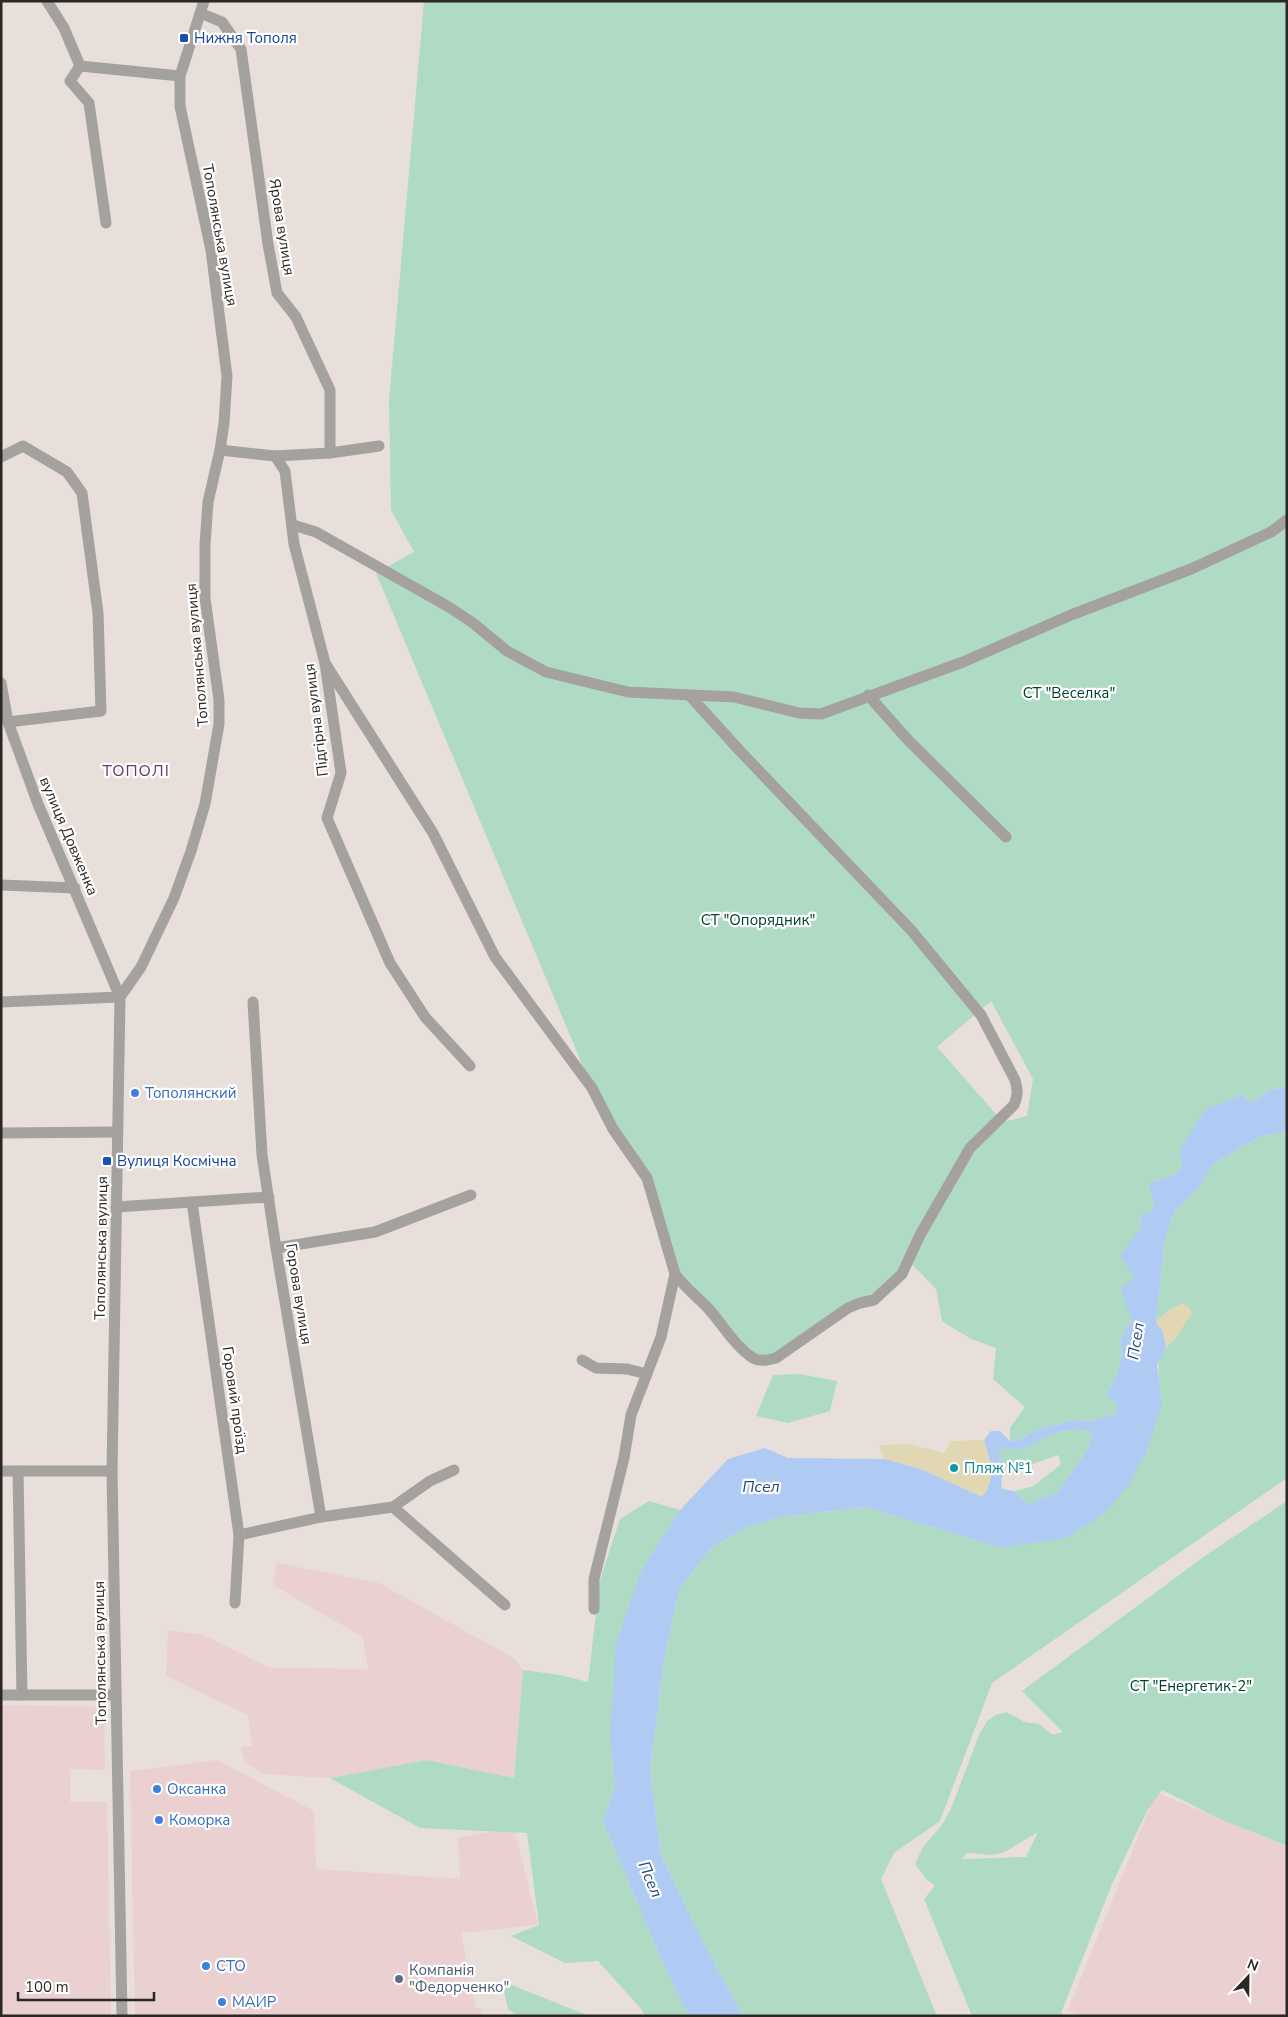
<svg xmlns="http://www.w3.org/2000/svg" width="1288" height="2017" font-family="'Nunito Sans',sans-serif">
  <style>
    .industrial { fill: #ead0d0 }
    .green { fill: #afdbc4; fill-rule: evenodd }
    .sand { fill: #e1d7b2 }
    .water { fill: #b0cbf3; fill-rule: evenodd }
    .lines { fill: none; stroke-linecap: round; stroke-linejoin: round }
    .minor { stroke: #a4a19e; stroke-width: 11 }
    .transit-dot { fill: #1a4fb4; stroke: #fff; stroke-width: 2 }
    .shop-dot { fill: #3f7fe0; stroke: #fff; stroke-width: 2 }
    .culture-dot { fill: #0f9aa8; stroke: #fff; stroke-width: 2 }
    .service-dot { fill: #5c6f8a; stroke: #fff; stroke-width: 2 }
    .labels { text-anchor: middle; stroke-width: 4.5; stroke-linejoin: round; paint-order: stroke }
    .transit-label { font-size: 15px; fill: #164399; stroke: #fff; text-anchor: start }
    .street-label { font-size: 15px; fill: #2b2725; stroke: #fff }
    .park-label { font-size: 15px; fill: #00432c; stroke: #fff }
    .shop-label { font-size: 15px; fill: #366cbe; stroke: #fff; text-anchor: start }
    .culture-label { font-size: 15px; fill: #0d838f; stroke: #fff; text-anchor: start }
    .service-label { font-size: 15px; fill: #4e5e75; stroke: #fff; text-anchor: start }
    .neighbourhood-label { font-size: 16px; letter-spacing: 1px; fill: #693769; stroke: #fff }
    .water-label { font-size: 16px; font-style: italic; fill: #284b7d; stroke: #fff }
  </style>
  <rect width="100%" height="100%" fill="#e8dfda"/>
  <!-- industrial -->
  <g class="industrial">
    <path d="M277 1563 379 1583 515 1659 523 1670 514 1778 427 1760 330 1778 263 1774 245 1763 240 1747 252 1746 248 1715 166 1676 168 1630 204 1635 270 1668 368 1669 363 1637 273 1585Z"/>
    <path d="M1 1705 104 1707 105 1770 70 1769V1802H107L111 2016H1Z"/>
    <path d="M217 1760 314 1811 316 1869 460 1879 458 1838 514 1827 538 1925 461 1933 476 2008H481L482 2016H135L130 1771Z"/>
    <path d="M1156 1792 1287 1847V2016H1080L1068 2010Z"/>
  </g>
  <!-- green -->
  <g class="green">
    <path d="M424 1H1287V1086L1271 1090 1250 1103 1242 1094 1205 1110 1182 1165 1176 1174 1149 1183 1154 1204 1142 1228 1132 1242 1135 1279 1128 1312 1132 1319 1120 1340C1125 1363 1116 1376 1106 1396L1117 1404 1116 1414 1091 1421 1073 1420 1034 1431 1021 1439 1010 1441V1428L1025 1407 993 1379 996 1348 971 1339 942 1321 936 1289 909 1261 902 1274 776 1358 759 1360 684 1286 647 1178 592 1088 376 573 414 552 391 510 389 400ZM991 1001 1033 1079 1027 1116 1003 1122 937 1047Z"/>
    <path d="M1287 1131V1478L992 1683 940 1821 894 1853 881 1879 937 2016H743L703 1942 661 1855 650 1771 664 1660 679 1590 711 1548 747 1527 781 1517 865 1507 1002 1548 1162 1403C1159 1376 1151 1358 1175 1339L1168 1311 1156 1322 1165 1238 1175 1211 1199 1187 1214 1163 1261 1136Z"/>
    <path d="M799 1374 837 1381 830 1411 788 1423 756 1416 773 1375Z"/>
    <path d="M1076 1429 1092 1432 1088 1449 1057 1493 1028 1504 1014 1491 1034 1486 1061 1464 1058 1455 1029 1465 1002 1467 999 1460V1449L1022 1448 1054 1433Z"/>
    <path d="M649 1501 680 1510 642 1569 610 1738 615 1787 603 1822C632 1887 656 1953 689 2016H644L642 2010 598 1961 565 1963 511 1936 539 1925 527 1833 420 1828 330 1778 427 1760 514 1778 523 1670 560 1675 588 1682 600 1580 620 1519Z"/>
    <path d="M1287 1501V1846L1222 1820 1162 1790 1148 1809 1112 1884 1061 2013 1065 2016H972L924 1899 935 1886 926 1879 915 1864 923 1847 941 1826 950 1811 979 1735 987 1721 996 1715 1006 1712 1025 1722 1039 1724 1053 1735 1063 1732 1022 1691 1209 1553ZM1038 1832 1026 1857 962 1859 967 1853 991 1855 1003 1853Z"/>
    <path d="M502 1981 589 2016H518L508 2009Z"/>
  </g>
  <!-- sand -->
  <g class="sand">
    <path d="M1180 1304C1187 1304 1190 1306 1192 1313L1175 1339 1166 1346 1163 1332 1156 1322 1168 1311Z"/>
    <path d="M984 1440C990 1460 997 1479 982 1497L921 1469 884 1459 879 1445 909 1444 944 1453 951 1441Z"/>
  </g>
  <!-- water -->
  <path class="water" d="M1287 1086V1131L1261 1136 1214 1163 1199 1187 1175 1211 1165 1238 1156 1322 1163 1332 1166 1346 1157 1366 1162 1403 1146 1452 1128 1486 1107 1511 1067 1538 1002 1548 865 1507 781 1517 747 1527 711 1548 679 1590 664 1660 650 1771 661 1855 703 1942 743 2016H689C656 1953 632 1887 603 1822L615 1787 610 1738 616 1644 642 1569 680 1510 728 1459 765 1448 788 1458 884 1459 921 1469 982 1497C997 1479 990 1460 984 1440L991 1431H1000L1010 1441 1021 1439 1034 1431 1073 1420 1091 1421 1116 1414 1117 1404 1106 1396C1116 1376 1125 1363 1120 1340L1132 1319 1128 1312 1121 1288 1135 1278 1120 1255 1141 1228V1214L1149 1213 1154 1204 1149 1183 1176 1174 1182 1165 1179 1151 1205 1110 1242 1094 1250 1103 1271 1090ZM1076 1429 1092 1432 1088 1449 1057 1493 1028 1504 1014 1491 1002 1489C1000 1481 1004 1474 1002 1466 1000 1460 999 1457 999 1449H1022L1054 1433Z"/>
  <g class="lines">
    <!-- minor -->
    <g class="minor">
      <path d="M47 1 64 28 80 66 70 81 89 103 106 223"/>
      <path d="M200 13 222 22 241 49 268 244 277 293 296 317 330 390V453"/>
      <path d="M80 66 180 76"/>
      <path d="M220 450 275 456 330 453 379 446"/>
      <path d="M275 456 285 471 294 544 325 663 341 773 327 818 390 963 425 1017 470 1066"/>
      <path d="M1 457 23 446 67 472 82 493 98 613 101 711 8 722"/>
      <path d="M293 525 316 532 449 607 473 623 507 651 546 672 628 692 734 697 799 713 821 714 963 662 1071 615 1191 569 1271 532 1287 520"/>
      <path d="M325 663 433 833 495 957 592 1088 613 1129 647 1178 675 1274C684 1286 694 1295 705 1305 720 1320 735 1347 753 1358 760 1362 768 1360 776 1358L848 1308 860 1303 874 1300 902 1274 920 1235 970 1148 1014 1105C1018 1095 1018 1090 1015 1080L981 1015 911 930 740 751 691 697"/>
      <path d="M1 683 8 722 38 804 120 997 1 1002"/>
      <path d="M868 695 908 740 1006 837"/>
      <path d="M1 885 75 888"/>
      <path d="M253 1002 262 1155 276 1248 321 1517 393 1507 505 1605"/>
      <path d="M1 1133 117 1132"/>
      <path d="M192 1202 239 1535 235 1603"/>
      <path d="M116 1207 269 1197"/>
      <path d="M276 1248 375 1232 471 1195"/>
      <path d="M582 1360 596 1368 627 1369 647 1374"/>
      <path d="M1 1471H112"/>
      <path d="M18 1471 22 1695"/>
      <path d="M393 1507 430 1481 454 1470"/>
      <path d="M239 1535 321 1517"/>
      <path d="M594 1609V1579L624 1458 631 1415 661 1337 675 1274"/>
      <path d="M1 1695H115"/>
      <path d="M122 2016 112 1471 120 997 141 967 174 898 191 851 205 804 219 724V700L205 598V545L208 502 220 450 224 423 227 376 211 250 180 106V76L204 1"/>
    </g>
  </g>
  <!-- markers -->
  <g class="transit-dot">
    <rect x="179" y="33" width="10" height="10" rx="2.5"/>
    <rect x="102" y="1156" width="10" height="10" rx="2.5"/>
  </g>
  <g class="shop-dot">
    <circle cx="135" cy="1093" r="5"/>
    <circle cx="157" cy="1789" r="5"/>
    <circle cx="159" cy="1820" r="5"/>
    <circle cx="206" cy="1966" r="5"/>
    <circle cx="222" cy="2002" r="5"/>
  </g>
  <circle class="culture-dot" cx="954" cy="1468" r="5"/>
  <circle class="service-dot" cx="399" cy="1979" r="5"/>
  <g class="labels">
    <!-- transit labels -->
    <g class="transit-label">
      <text x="194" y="43">Нижня Тополя</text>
      <text x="117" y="1166">Вулиця Космічна</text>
    </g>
    <!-- street labels -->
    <g class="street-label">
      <text transform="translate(282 227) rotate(81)" y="5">Ярова вулиця</text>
      <text transform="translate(220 235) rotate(80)" y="5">Тополянська вулиця</text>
      <text transform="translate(197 655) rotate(-95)" y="5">Тополянська вулиця</text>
      <text transform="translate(316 720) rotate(-97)" y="5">Підгірна вулиця</text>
      <text transform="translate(69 836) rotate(67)" y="5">вулиця Довженка</text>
      <text transform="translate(101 1248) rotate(-89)" y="5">Тополянська вулиця</text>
      <text transform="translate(299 1294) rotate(81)" y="5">Горова вулиця</text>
      <text transform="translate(235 1400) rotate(82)" y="5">Горовий проїзд</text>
      <text transform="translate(100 1653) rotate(-91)" y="5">Тополянська вулиця</text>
    </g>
    <!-- park labels -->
    <g class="park-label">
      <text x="1069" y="698">СТ "Веселка"</text>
      <text x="758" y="925">СТ "Опорядник"</text>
      <text x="1191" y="1691">СТ "Енергетик-2"</text>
    </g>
    <!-- shop labels -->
    <g class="shop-label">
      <text x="145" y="1098">Тополянский</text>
      <text x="167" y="1794">Оксанка</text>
      <text x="169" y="1825">Коморка</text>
      <text x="216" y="1971">СТО</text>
      <text x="232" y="2007">МАИР</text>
    </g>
    <!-- culture labels -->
    <g class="culture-label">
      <text x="964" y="1473">Пляж №1</text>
    </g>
    <!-- service labels -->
    <g class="service-label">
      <text x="409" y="1975">Компанія<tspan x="409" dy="17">"Федорченко"</tspan></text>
    </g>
    <!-- neighbourhood labels -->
    <g class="neighbourhood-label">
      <text x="136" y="776">ТОПОЛІ</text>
    </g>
    <!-- water labels -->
    <g class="water-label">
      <text transform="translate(1135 1341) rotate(-81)" y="6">Псел</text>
      <text x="761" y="1492">Псел</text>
      <text transform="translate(651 1879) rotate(67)" y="6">Псел</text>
    </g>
  </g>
  <!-- border -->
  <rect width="1288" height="2017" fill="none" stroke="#2b2725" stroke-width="5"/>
  <!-- north arrow -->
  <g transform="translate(1248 1977) rotate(22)" stroke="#ffffff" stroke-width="4" paint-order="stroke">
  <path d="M0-4L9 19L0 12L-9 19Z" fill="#2b2725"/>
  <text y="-8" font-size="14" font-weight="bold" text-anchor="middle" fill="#2b2725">N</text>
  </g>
  <!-- scale -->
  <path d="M18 1992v8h136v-8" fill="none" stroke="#2b2725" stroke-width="2.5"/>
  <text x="25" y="1992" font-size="15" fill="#2b2725" stroke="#ffffff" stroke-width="4" paint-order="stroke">100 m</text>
</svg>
